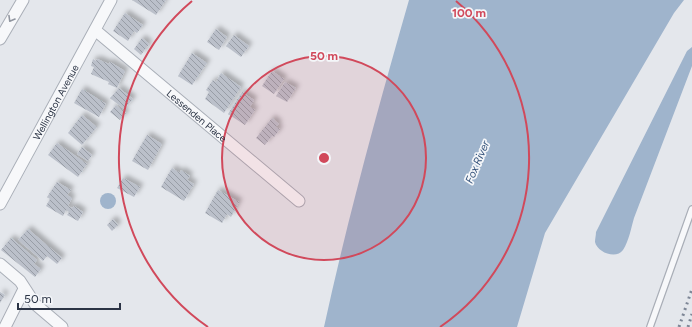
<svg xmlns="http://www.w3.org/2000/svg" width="692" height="327" font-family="Figtree,sans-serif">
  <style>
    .water { fill: #9fb4cc }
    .building { fill: url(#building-back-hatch); filter: url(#shadow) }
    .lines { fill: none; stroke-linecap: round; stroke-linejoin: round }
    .lane-casing { stroke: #a9aeb7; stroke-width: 8 }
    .street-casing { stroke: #a9aeb7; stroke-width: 13 }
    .lane { stroke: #f7f8fa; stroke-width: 5.5 }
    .street { stroke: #f7f8fa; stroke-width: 11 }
    .rail { stroke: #7d8696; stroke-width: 3; stroke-dasharray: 2 4; stroke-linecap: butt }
    .oneway { stroke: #9196a0 }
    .ring { fill: none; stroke: #d1495b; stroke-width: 2 }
    .labels { text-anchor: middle; stroke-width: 3.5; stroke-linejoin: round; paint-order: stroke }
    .street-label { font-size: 10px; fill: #2b3445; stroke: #f4f6f9 }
    .water-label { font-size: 11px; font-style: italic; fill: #34527a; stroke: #f4f6f9 }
    .centre { fill: #d1495b; stroke: #f4f6f9; stroke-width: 2 }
    .ring-label { font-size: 12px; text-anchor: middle; font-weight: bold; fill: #d1495b; stroke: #f4f6f9; stroke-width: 3.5; stroke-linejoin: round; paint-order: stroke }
  </style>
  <defs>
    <pattern id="building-back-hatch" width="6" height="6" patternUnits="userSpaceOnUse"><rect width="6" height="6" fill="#bbc0ca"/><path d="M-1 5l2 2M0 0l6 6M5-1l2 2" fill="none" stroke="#989da6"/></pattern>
    <filter id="shadow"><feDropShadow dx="3.5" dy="-3.5" stdDeviation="2" flood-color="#0004"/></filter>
  </defs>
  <rect width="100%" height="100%" fill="#e4e7ec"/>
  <!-- water -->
  <g class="water">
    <path d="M409 0H684L674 13 545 233 517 327H324C348 217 378 108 409 0Z"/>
    <path d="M692 47V66L634 218C631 228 629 241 623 250 616 260 597 252 595 242 595 239 596 235 596 232L687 51Z"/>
    <circle cx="108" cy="201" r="8"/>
  </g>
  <!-- building -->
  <g class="building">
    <path d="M132 0H166L156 15Z"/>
    <path d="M125 13 143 25 137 33 134 31 128 41 113 31Z"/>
    <path d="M216 29 227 37 219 50 207 42Z"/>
    <path d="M234 35 249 46 241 57 226 46Z"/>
    <path d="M142 38 149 44 141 55 134 49Z"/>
    <path d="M192 53 207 63 192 85 178 76Z"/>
    <path d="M93 59 96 61 97 59 109 64 110 62 125 71 117 88 108 84 109 82 91 74 94 67 91 66Z"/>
    <path d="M272 71 284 79 274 94 262 86Z"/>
    <path d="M221 73 241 87 224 113 205 99 209 92 206 90 213 80 216 82Z"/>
    <path d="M285 82 296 88 287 102 276 96Z"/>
    <path d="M119 88 133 99 124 109 110 98Z"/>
    <path d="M82 89 106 104 99 117 74 103Z"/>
    <path d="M242 92 254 100 250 107 255 110 245 125 228 114Z"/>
    <path d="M116 105 126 113 120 120 110 112Z"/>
    <path d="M82 115 97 127 82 145 68 133Z"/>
    <path d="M272 118 279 124 276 127 280 129 274 137 272 136 265 145 256 138Z"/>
    <path d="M147 135 162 144 148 170 132 161Z"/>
    <path d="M57 143 87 164 78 177 48 155Z"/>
    <path d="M82 147 92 155 88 161 77 154Z"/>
    <path d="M172 168 180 173 181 170 190 176 187 180 194 184 184 201 161 187Z"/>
    <path d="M123 178 140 187 134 197 117 188Z"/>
    <path d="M57 182 71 190 67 195 72 198 68 206 72 208 74 206 83 212 78 221 67 215 69 212 66 210 63 216 46 206 50 199 47 197Z"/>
    <path d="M218 190 239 202 231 217 227 214 222 223 205 213Z"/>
    <path d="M113 219 118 225 112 231 107 225Z"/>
    <path d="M28 229 62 258 57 264 47 256 43 261 18 240Z"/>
    <path d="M11 238 37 260 34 264 41 269 35 277 1 250Z"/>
    <path d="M0 292 5 295 0 303Z"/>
  </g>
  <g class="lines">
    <defs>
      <path id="lane" d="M650 327 692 209"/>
      <g id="street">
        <path id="s1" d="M95 30 299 201"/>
        <path d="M0 39 23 0"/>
        <path id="s2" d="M0 204 111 0"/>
        <path d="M0 264 20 281 35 304 62 327"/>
        <path d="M5 327 24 289"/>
      </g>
    </defs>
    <!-- lane casing -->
    <use href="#lane" class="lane-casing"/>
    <!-- street casing -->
    <use href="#street" class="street-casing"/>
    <!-- lane -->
    <use href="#lane" class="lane"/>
    <!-- street -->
    <use href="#street" class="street"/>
    <!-- rail -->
    <g class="rail">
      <path d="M679 327 692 289"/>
      <path d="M688 327 692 314"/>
    </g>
  </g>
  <!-- one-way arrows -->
  <defs><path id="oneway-chevron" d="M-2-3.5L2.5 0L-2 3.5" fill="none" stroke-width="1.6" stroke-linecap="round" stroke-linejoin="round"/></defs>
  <use class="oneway" href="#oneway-chevron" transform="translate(11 19) rotate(120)"/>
  <!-- distance rings -->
  <circle cx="324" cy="158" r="102" fill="#d1495b" fill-opacity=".12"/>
  <g class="ring">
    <circle cx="324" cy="158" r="102"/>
    <path d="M208 327A205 205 0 0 1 192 1M456 1A205 205 0 0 1 440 327"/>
  </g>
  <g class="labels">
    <!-- street labels -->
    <g class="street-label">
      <text dy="4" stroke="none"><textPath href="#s2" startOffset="116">Wellington Avenue</textPath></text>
      <text dy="4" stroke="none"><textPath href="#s1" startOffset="133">Lessenden Place</textPath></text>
    </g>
    <!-- water labels -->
    <g class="water-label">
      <text transform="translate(477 162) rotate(-67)" y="4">Fox River</text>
    </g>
  </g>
  <circle cx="324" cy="158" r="6" class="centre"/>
  <g class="ring-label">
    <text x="469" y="17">100 m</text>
    <text x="324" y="60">50 m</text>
  </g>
  <!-- scale -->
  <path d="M18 303v6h102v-6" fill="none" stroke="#2b3445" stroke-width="2"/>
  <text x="24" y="303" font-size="12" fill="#2b3445" stroke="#f4f6f9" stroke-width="3" paint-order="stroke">50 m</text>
</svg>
